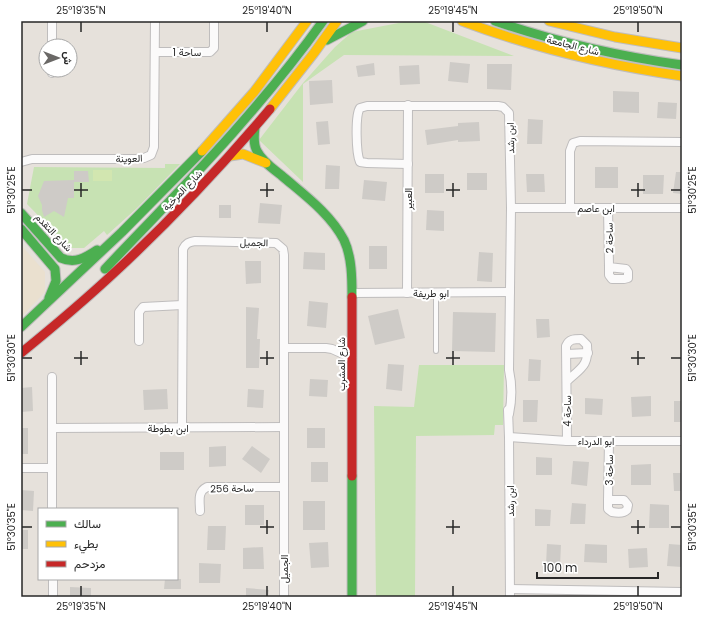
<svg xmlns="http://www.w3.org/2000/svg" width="703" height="618" font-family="Poppins,Vazirmatn,sans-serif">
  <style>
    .education { fill: #eae0cf }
    .green { fill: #c7e2b3 }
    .pitch { fill: #d2e6b0 }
    .building { fill: #cecbc7 }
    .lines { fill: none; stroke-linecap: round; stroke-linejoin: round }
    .lane-casing { stroke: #bfbdbd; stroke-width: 6 }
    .street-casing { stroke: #bfbdbd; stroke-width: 10 }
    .fast-casing { stroke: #bfbdbd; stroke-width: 11 }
    .slow-casing { stroke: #bfbdbd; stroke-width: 11 }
    .jam-casing { stroke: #bfbdbd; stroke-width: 11 }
    .lane { stroke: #fbfafa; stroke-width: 4 }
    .street { stroke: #fbfafa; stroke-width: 8 }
    .fast { stroke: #4caf50; stroke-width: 9 }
    .slow { stroke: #ffc107; stroke-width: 9 }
    .jam { stroke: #c62828; stroke-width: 9 }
    .ticks { fill: none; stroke: #272727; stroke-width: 1.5 }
    .labels { text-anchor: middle; stroke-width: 4; stroke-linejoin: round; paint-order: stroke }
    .street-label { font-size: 10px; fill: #272727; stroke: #fff }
    .neatline { fill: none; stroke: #272727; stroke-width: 1.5 }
    .ticks-label { font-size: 10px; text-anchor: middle; fill: #272727 }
  </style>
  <rect width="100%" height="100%" fill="#e6e1db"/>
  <!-- education -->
  <path class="education" d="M21 245 45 272V292L21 317Z"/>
  <!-- green -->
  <g class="green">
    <path d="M409 21 425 22 514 56 344 55 303 84V182L259 140 303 83 335 47 352 32Z"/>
    <path d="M165 164H180L137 208 107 235 104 231 84 248H70L27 204 34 167 165 168Z"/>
    <path d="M419 365H504L503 425H495L494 435 416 436 415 597H376L374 406 414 407Z"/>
  </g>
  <!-- pitch -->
  <rect class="pitch" x="93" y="170" width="19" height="11"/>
  <!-- building -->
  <g class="building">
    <path d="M450 62 470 64 468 83 448 81Z"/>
    <path d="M374 63 375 75 358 77 356 66Z"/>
    <path d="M487 64H512L511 90 487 89Z"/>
    <path d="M419 65 420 84 400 85 399 66Z"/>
    <path d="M332 80 333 103 310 105 309 81Z"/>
    <path d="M613 91 639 92V113L613 112Z"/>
    <path d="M658 102 677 103 676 119 657 118Z"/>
    <path d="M528 119 543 120 542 144H527Z"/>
    <path d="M328 121 330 144 318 145 316 122Z"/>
    <path d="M479 122 480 141 458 142V140L427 145 425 130 458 126V123Z"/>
    <path d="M326 165 340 166 339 189H325Z"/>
    <rect x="595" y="167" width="23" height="21"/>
    <path d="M74 171H88L89 182H74Z"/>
    <path d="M676 172H682V194L673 193Z"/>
    <rect x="467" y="173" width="20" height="17"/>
    <rect x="425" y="174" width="19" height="19"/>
    <path d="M526 174H544L545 192H527Z"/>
    <path d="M643 175H664L663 194H643Z"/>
    <path d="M74 180V198H68L64 217 54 211 44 217 42 210V205L38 196 44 181Z"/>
    <path d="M364 180 387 182 385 201 362 199Z"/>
    <path d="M260 203 282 205 280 224 258 223Z"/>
    <rect x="219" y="205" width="12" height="13"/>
    <path d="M427 210 444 211V231L426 230Z"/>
    <rect x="369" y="246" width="18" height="23"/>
    <path d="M304 252 325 253V270L303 269Z"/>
    <path d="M479 252 493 253 492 282 477 281Z"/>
    <path d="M245 261H261V283L246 284Z"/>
    <path d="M309 301 328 303 326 328 307 326Z"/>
    <path d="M246 307 259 308 257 339H260L259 368H246Z"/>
    <path d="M398 309 405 338 375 345 368 316Z"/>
    <path d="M453 312 496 313 495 352 452 351Z"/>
    <path d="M536 319H549L550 337 537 338Z"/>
    <path d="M529 359 541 360 540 381H528Z"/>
    <path d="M388 364 404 365 402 391 386 389Z"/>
    <path d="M310 379 328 380 327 397 309 396Z"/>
    <path d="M32 387 33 411 21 412V388Z"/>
    <path d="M167 389 168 409 144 410 143 390Z"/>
    <path d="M248 389 264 390 263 408 247 407Z"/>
    <path d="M651 396V416L632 417 631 397Z"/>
    <path d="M585 398 603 399 602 415 585 414Z"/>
    <path d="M523 400H538L537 422H523Z"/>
    <rect x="674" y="401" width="8" height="21"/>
    <rect x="21" y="428" width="7" height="26"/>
    <rect x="307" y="428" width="18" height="20"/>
    <path d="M226 446V466L209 467V447Z"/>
    <path d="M252 446 270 459 261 473 242 459Z"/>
    <rect x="160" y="452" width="24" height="18"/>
    <path d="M536 457 552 458V475H536Z"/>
    <path d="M573 461 589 462 587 486 571 484Z"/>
    <rect x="311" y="462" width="17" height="20"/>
    <path d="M651 464V485H631V465Z"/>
    <path d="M673 473H682V491H674Z"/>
    <path d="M21 490 34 491 33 511 21 510Z"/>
    <rect x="303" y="501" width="22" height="29"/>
    <path d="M572 503 586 504 585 524H570Z"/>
    <path d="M650 504 669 505V528H649Z"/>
    <rect x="245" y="505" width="19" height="20"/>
    <path d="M535 509 551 510 550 526H535Z"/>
    <path d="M208 526H226L225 550H207Z"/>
    <rect x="21" y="530" width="7" height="19"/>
    <path d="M328 542 329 567 311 568 309 543Z"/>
    <path d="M547 544 561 545 560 566 546 565Z"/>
    <path d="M585 544 607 545V563L584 562Z"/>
    <path d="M669 544 682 545V567L667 566Z"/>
    <path d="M263 547 264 569H243V548Z"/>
    <path d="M647 548 648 567 629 568 628 549Z"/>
    <path d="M199 563 221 564 220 583H199Z"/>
    <path d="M165 579H181V589H164Z"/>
    <path d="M70 587 91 588V597H70Z"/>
    <path d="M246 588 269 590 268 597H246Z"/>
  </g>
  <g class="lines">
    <defs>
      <path id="lane" d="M436 351V293"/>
      <g id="street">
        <path d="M52 46V21"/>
        <path d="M155 52H210L214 48V21"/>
        <path d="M52 73V70"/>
        <path d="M21 162 32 159H136L144 158 151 155 154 147V137L155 21"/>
        <path d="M408 164 367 163 360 162C356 153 355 115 360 108L367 106H498L503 107 509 113 511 208 509 370C512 384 512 400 509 414"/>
        <path d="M511 208H682"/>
        <path d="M570 208V151L573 143 580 141 682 142"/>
        <path d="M608 208 609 267V275L612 279H624L628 278V272L626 269 609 267"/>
        <path d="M352 293 510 292"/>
        <path d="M407 293 408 105"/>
        <path d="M139 341V312L143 307 182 305"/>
        <path d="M284 348H326L332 349 352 358"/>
        <path d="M567 354 588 353"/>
        <path d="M52 377V509"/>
        <path d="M567 381C581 368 589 366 587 345L581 339C574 339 569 339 566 346L567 441"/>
        <path d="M508 410 509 437 510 597"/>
        <path d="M52 428 284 427"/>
        <path d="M182 428 183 249C186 243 189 242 195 241L276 243 283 249 284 255V597"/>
        <path d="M509 437 567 441H682"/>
        <path d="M21 468H52"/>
        <path d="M608 500H624L628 505 627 510C623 514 617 513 612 512L608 509V500L609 441"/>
        <path d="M200 511C200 501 197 492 207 487H284"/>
        <path d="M53 579V597"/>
        <path d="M510 589 682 592"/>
      </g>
      <g id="fast">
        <path d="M495 21C556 42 618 56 682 65"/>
        <path d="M327 40 363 21"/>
        <path d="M255 127C254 135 253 144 257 151 262 161 272 168 281 175 303 194 330 213 344 240 352 257 352 279 352 297"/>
        <path d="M21 213 61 258C75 264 85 258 97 250"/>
        <path d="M21 229 55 269 56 281 49 298"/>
        <path d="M105 269C182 188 258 112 323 21"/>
        <path d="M21 327 122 232 202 151"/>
        <path d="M352 476V597"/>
      </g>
      <g id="slow">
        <path d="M462 21C534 48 606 65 682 76"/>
        <path d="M549 21 615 37 682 48"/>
        <path d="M270 109 314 53 337 21"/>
        <path d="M202 151 254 92 307 21"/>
        <path d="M230 156 243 154 266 163"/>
      </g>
      <g id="jam">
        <path d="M352 297V476"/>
        <path d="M21 353C53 327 85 300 115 272 170 221 221 167 270 109"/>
      </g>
    </defs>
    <!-- lane casing -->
    <use href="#lane" class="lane-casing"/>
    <!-- street casing -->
    <use href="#street" class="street-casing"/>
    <!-- fast casing -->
    <use href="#fast" class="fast-casing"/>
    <!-- slow casing -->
    <use href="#slow" class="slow-casing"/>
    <!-- jam casing -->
    <use href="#jam" class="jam-casing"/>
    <!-- lane -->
    <use href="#lane" class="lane"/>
    <!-- street -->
    <use href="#street" class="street"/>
    <!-- fast -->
    <use href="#fast" class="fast"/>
    <!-- slow -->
    <use href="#slow" class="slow"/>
    <!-- jam -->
    <use href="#jam" class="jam"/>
  </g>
  <!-- ticks -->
  <path class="ticks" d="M81 22V32M267 22V32M453 22V32M638 22V32M81 183V197M267 183V197M453 183V197M638 183V197M22 190H32M74 190H88M260 190H274M446 190H460M631 190H645M671 190H681M81 351V365M267 351V365M453 351V365M638 351V365M22 358H32M74 358H88M260 358H274M446 358H460M631 358H645M671 358H681M267 520V534M453 520V534M638 520V534M22 527H32M260 527H274M446 527H460M631 527H645M671 527H681M81 586V596M267 586V596M453 586V596M638 586V596"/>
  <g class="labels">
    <!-- street labels -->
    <g class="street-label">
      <text transform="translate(573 45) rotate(14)" y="4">شارع الجامعة</text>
      <text x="187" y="56">ساحة 1</text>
      <text transform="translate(510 138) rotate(-91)" y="4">ابن رشد</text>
      <text transform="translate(129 158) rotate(-2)" y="4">العوينة</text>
      <text transform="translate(182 190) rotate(-46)" y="4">شارع المرخية</text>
      <text transform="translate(408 199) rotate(-90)" y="4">العبير</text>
      <text x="596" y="212">ابن عاصم</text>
      <text transform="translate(54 232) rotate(46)" y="4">شارع التقدم</text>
      <text transform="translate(609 238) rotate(-91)" y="4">ساحة 2</text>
      <text transform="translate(254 242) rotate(1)" y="4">الجميل</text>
      <text x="431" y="297">ابو طريفة</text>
      <text transform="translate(341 364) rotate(-90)" y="4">شارع المشرب</text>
      <text transform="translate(567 411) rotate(-90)" y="4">ساحة 4</text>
      <text x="168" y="432">ابن بطوطة</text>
      <text x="596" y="445">ابو الدرداء</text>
      <text transform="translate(609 470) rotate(-90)" y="4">ساحة 3</text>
      <text transform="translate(232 488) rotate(-1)" y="4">ساحة 256</text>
      <text transform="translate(510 501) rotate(-90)" y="4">ابن رشد</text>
      <text transform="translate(284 569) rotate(-90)" y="4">الجميل</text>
    </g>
  </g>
  <!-- border -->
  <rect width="703" height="618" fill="none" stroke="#ffffff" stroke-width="44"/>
  <!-- legend -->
  <rect x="38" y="508" width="140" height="72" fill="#ffffff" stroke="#a9a9a9"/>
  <rect x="46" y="521" width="20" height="6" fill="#4caf50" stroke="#a9a9a9"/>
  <text x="74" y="528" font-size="12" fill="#272727">سالك</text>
  <rect x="46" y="541" width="20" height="6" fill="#ffc107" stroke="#a9a9a9"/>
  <text x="74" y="548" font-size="12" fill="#272727">بطيء</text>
  <rect x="46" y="561" width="20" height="6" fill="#c62828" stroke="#a9a9a9"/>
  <text x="74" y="568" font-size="12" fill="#272727">مزدحم</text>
  <!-- north arrow -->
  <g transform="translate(58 58) rotate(90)"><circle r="19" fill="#ffffff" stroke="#a9a9a9"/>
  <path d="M0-3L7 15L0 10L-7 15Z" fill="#6a6866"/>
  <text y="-6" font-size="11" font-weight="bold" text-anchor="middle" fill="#272727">ش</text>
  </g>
  <!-- scale -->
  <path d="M537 572v6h121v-6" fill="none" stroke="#272727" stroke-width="2"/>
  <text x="543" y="572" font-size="12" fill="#272727" stroke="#ffffff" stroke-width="3" paint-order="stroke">100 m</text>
  <rect x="22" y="22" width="659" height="574" class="neatline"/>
  <g class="ticks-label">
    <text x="81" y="14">25°19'35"N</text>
    <text x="267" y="14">25°19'40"N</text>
    <text x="453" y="14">25°19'45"N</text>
    <text x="638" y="14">25°19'50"N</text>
    <text transform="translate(692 190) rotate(-90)" y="4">51°30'25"E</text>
    <text transform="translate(11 190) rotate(-90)" y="4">51°30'25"E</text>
    <text transform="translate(692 358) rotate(-90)" y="4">51°30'30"E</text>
    <text transform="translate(11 358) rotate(-90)" y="4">51°30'30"E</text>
    <text transform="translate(11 527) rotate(-90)" y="4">51°30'35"E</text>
    <text transform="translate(692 527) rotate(-90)" y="4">51°30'35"E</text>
    <text x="81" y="610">25°19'35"N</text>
    <text x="267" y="610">25°19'40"N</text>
    <text x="453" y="610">25°19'45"N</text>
    <text x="638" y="610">25°19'50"N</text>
  </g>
</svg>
